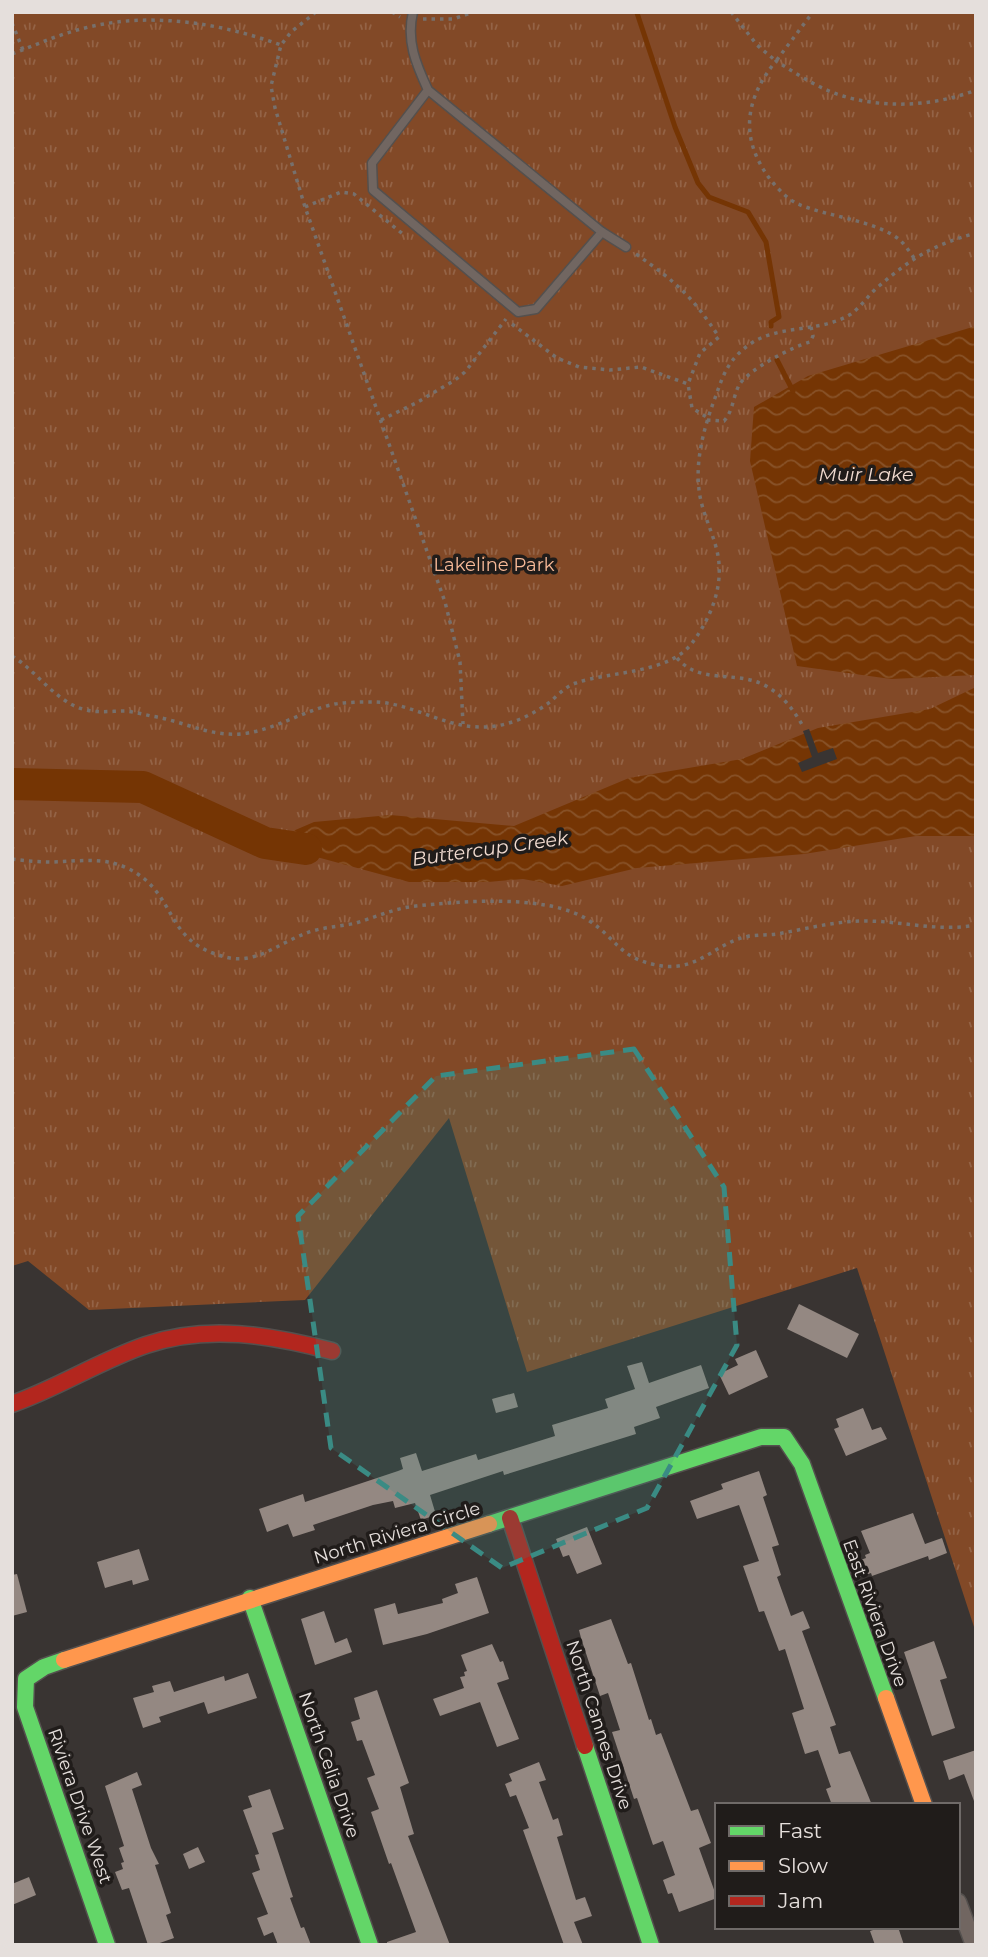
<svg xmlns="http://www.w3.org/2000/svg" width="988" height="1957" font-family="Montserrat,sans-serif">
  <style>
    .park { fill: url(#park-tufts) }
    .water { fill: url(#water-waves) }
    .pier { fill: #393432 }
    .lines { fill: none; stroke-linecap: round; stroke-linejoin: round }
    .stream { stroke: #753504; stroke-width: 5 }
    .river { stroke: #753504; stroke-width: 32 }
    .building { fill: #948882 }
    .lane-casing { stroke: #54504e; stroke-width: 11 }
    .street-casing { stroke: #54504e; stroke-width: 19 }
    .fast-casing { stroke: #54504e; stroke-width: 19 }
    .slow-casing { stroke: #54504e; stroke-width: 19 }
    .jam-casing { stroke: #54504e; stroke-width: 19 }
    .path { stroke: #77706c; stroke-width: 3.5; stroke-dasharray: 3.5 5; stroke-linecap: butt }
    .lane { stroke: #716661; stroke-width: 8 }
    .street { stroke: #716661; stroke-width: 16 }
    .fast { stroke: #63d668; stroke-width: 16 }
    .slow { stroke: #ff974d; stroke-width: 16 }
    .jam { stroke: #b3261e; stroke-width: 16 }
    .marked { fill: #3a8b84; fill-opacity: 0.2; stroke: #3a8b84; stroke-width: 5; stroke-dasharray: 14 9; stroke-linejoin: round }
    .labels { text-anchor: middle; stroke-width: 7; stroke-linejoin: round; paint-order: stroke }
    .park-label { font-size: 18px; fill: #f8ba98; stroke: #201c1a }
    .street-label { font-size: 18px; fill: #e5dfdc; stroke: #201c1a }
    .water-label { font-size: 19px; font-style: italic; fill: #f1dbd0; stroke: #201c1a }
  </style>
  <defs>
    <pattern id="park-tufts" width="24" height="20" patternUnits="userSpaceOnUse" patternTransform="scale(1.75)"><rect width="24" height="20" fill="#824927"/><path d="M3 7l-1-3M5 7V3M7 7l1-3M15 17l-1-3M17 17v-4M19 17l1-3" fill="none" stroke="#946346"/></pattern>
    <pattern id="water-waves" width="16" height="10" patternUnits="userSpaceOnUse" patternTransform="scale(1.75)"><rect width="16" height="10" fill="#753504"/><path d="M0 5q4-4 8 0t8 0" fill="none" stroke="#885228"/></pattern>
  </defs>
  <rect width="100%" height="100%" fill="#393432"/>
  <!-- park -->
  <path class="park" d="M12 12H976V1633L857 1268 527 1372 449 1118 305 1300 89 1310 28 1261 12 1266Z"/>
  <!-- water -->
  <g class="water">
    <path d="M976 326V675L891 679 797 666 750 461 754 407 808 376Z"/>
    <path d="M976 687V836H916L804 854 637 868 562 886 523 879 488 882H409L265 843 314 822 390 815 514 826 629 778 742 759 818 728 930 709Z"/>
  </g>
  <!-- pier -->
  <path class="pier" d="M809 729 818 753 833 748 837 759 802 772 798 763 812 757 803 731Z"/>
  <g class="lines">
    <!-- stream -->
    <g class="stream">
      <path d="M637 13 675 127 698 183 709 197 748 212 766 242 779 317 771 322V326"/>
      <path d="M777 360 793 391"/>
    </g>
    <!-- river -->
    <path class="river" d="M12 784 143 787 265 843 306 849"/>
  </g>
  <!-- building -->
  <g class="building">
    <path d="M799 1304 859 1334 847 1358 787 1329Z"/>
    <path d="M756 1350 768 1377 729 1395 719 1374 738 1365 735 1359Z"/>
    <path d="M642 1362 649 1383 701 1365 709 1388 656 1407 660 1418 634 1427 636 1434 504 1475 503 1471 430 1495 436 1515 421 1520 415 1503 395 1508 393 1501 373 1505 313 1525 315 1530 293 1537 288 1524 267 1532 259 1509 303 1494 305 1502 398 1471 403 1469 400 1458 416 1453 422 1471 476 1454 478 1460 555 1436 552 1425 608 1408 605 1399 635 1389 627 1366Z"/>
    <path d="M514 1393 518 1407 496 1413 492 1399Z"/>
    <path d="M863 1408 872 1430 881 1427 887 1439 846 1456 834 1429 839 1427 836 1419Z"/>
    <path d="M759 1471 767 1495 763 1497 779 1545 772 1547 781 1575 777 1577 791 1616 803 1611 810 1628 802 1631 836 1725 830 1727 839 1754 850 1751 872 1805H832L826 1789 831 1787 818 1750 805 1754 792 1713 804 1709 785 1649 779 1651 764 1611 759 1612 743 1566 759 1561 739 1505 697 1519 690 1501 723 1489 721 1484Z"/>
    <path d="M913 1513 925 1544 942 1538 947 1553 929 1560 928 1556 872 1576 871 1573 858 1578 852 1563 866 1558 865 1555 870 1553 861 1531Z"/>
    <path d="M587 1527 602 1564 577 1574 569 1555 563 1557 556 1539Z"/>
    <path d="M139 1549 149 1580 133 1585 132 1580 105 1588 97 1562Z"/>
    <path d="M17 1574 27 1612 12 1616V1575Z"/>
    <path d="M477 1577 489 1613 427 1634 383 1645 374 1609 395 1603 398 1614 443 1603 442 1599 458 1593 455 1584Z"/>
    <path d="M324 1611 335 1643 347 1638 352 1652 315 1665 301 1619Z"/>
    <path d="M611 1619 628 1664 631 1663 649 1720 651 1719 656 1735 661 1733 691 1811 698 1809 711 1843 699 1848 717 1898 679 1912 672 1893 668 1894 663 1880 675 1875 663 1841 653 1845 637 1798 634 1799 612 1732 620 1730 608 1693 600 1696 581 1638 579 1630Z"/>
    <path d="M934 1641 947 1678 940 1680 955 1728 932 1736 904 1652Z"/>
    <path d="M492 1644 500 1662 503 1661 509 1679 497 1683 519 1739 497 1747 480 1702 440 1716 433 1699 464 1688 460 1677 465 1676 464 1672 467 1671 461 1655Z"/>
    <path d="M248 1673 257 1698 208 1714 204 1702 159 1717 161 1722 143 1728 133 1698 154 1692 152 1686 170 1681 174 1692 224 1676 225 1681Z"/>
    <path d="M377 1690 409 1783 400 1787 414 1834 408 1836 450 1945H387V1942L416 1932 391 1863 389 1864 371 1812 379 1809 367 1778 375 1775 362 1740 357 1741 351 1722 360 1719 354 1698Z"/>
    <path d="M976 1750V1801H974L964 1774 949 1780 943 1761Z"/>
    <path d="M539 1762 546 1780 539 1782 553 1820 558 1818 563 1835 557 1837 576 1900 585 1897 592 1916 574 1922 583 1945H564L523 1830 529 1828 516 1795 510 1797 505 1784 512 1781 509 1774Z"/>
    <path d="M137 1772 142 1785 132 1789 151 1848 159 1864 155 1865 171 1913 166 1915 174 1938 154 1945H148L129 1888 122 1890 115 1872 123 1869 121 1863 124 1862 119 1848 124 1846 105 1786Z"/>
    <path d="M270 1789 284 1829 272 1833 293 1897 290 1898 301 1928 304 1927 311 1945H278L273 1932 264 1936 257 1918 268 1914 252 1873 260 1870 255 1855 259 1854 243 1810 252 1807 248 1796Z"/>
    <path d="M198 1847 205 1862 189 1869 183 1854Z"/>
    <path d="M29 1877 36 1895 12 1905V1884Z"/>
    <path d="M882 1927H898L904 1945H875L870 1931Z"/>
  </g>
  <g class="lines">
    <defs>
      <g id="lane">
        <path d="M413 12C406 41 416 64 428 90L602 232 536 309 518 312 373 190 372 163 428 90"/>
        <path d="M602 232 626 247"/>
      </g>
      <path id="street" d="M958 1902 974 1945"/>
      <g id="fast">
        <path d="M489 1524 761 1437H784L802 1464 886 1698"/>
        <path d="M250 1598 370 1945"/>
        <path d="M64 1660 44 1667 26 1679 25 1707 107 1945"/>
        <path d="M585 1746 651 1945"/>
      </g>
      <g id="slow">
        <path d="M64 1660 489 1524"/>
        <path d="M886 1698 924 1805"/>
      </g>
      <g id="jam">
        <path d="M12 1404C58 1388 99 1361 146 1345 207 1324 271 1335 332 1351"/>
        <path d="M510 1518 585 1746"/>
      </g>
    </defs>
    <!-- lane casing -->
    <use href="#lane" class="lane-casing"/>
    <!-- street casing -->
    <use href="#street" class="street-casing"/>
    <!-- fast casing -->
    <use href="#fast" class="fast-casing"/>
    <!-- slow casing -->
    <use href="#slow" class="slow-casing"/>
    <!-- jam casing -->
    <use href="#jam" class="jam-casing"/>
    <!-- path -->
    <g class="path">
      <path d="M316 12 291 32 281 45 271 86 275 108 305 207 445 602 460 662 463 724"/>
      <path d="M392 12 400 17"/>
      <path d="M731 12 757 45 776 61 813 12"/>
      <path d="M423 19H453L474 12"/>
      <path d="M12 23 23 50"/>
      <path d="M12 54C38 44 62 33 89 27 152 12 220 23 281 45"/>
      <path d="M305 207 341 192 354 194 404 235"/>
      <path d="M636 254C676 282 692 296 719 337L700 353 688 384"/>
      <path d="M914 258C910 252 905 245 900 240 875 220 828 217 798 204 787 199 777 188 770 179 739 138 745 99 776 61 797 74 819 89 843 96 886 109 935 106 976 90"/>
      <path d="M512 324 557 358 579 367 610 370 641 367 688 384 692 408 708 418"/>
      <path d="M381 420 416 403 455 380 465 372 506 319"/>
      <path d="M707 420 724 421C733 411 733 397 739 385 749 369 792 347 810 342L813 336 811 327"/>
      <path d="M12 656C37 671 56 703 86 710 99 713 112 711 125 711 134 712 143 714 151 716 185 721 212 739 248 733 278 728 305 710 335 704 348 702 362 702 375 702 412 703 445 728 483 727 507 727 531 716 550 702 558 695 566 686 576 683 610 671 669 674 692 643 711 618 725 584 717 551 713 534 705 518 701 501 693 467 703 430 715 398 724 373 728 360 750 344 779 324 821 333 851 314 861 307 869 294 879 286 913 257 933 245 976 233"/>
      <path d="M677 658C700 685 735 670 764 685 782 694 794 710 804 728"/>
      <path d="M12 859C26 861 40 862 54 862 79 861 104 857 127 868 180 893 161 944 230 958 257 963 280 943 304 934 320 927 339 927 356 923 376 917 395 908 416 906 462 901 549 894 588 920 619 940 618 959 662 966 700 971 717 941 750 936 759 935 768 935 777 934 806 929 835 921 865 921 902 921 939 932 976 925"/>
    </g>
    <!-- lane -->
    <use href="#lane" class="lane"/>
    <!-- street -->
    <use href="#street" class="street"/>
    <!-- fast -->
    <use href="#fast" class="fast"/>
    <!-- slow -->
    <use href="#slow" class="slow"/>
    <!-- jam -->
    <use href="#jam" class="jam"/>
  </g>
  <!-- marked area -->
  <path class="marked" d="M634 1049 724 1187 737 1345 647 1508 502 1568 331 1448 298 1216 436 1076Z"/>
  <g class="labels">
    <!-- park labels -->
    <g class="park-label">
      <text x="494" y="571">Lakeline Park</text>
    </g>
    <!-- street labels -->
    <g class="street-label">
      <text transform="translate(397 1533) rotate(-17)" y="6">North Riviera Circle</text>
      <text transform="translate(875 1613) rotate(70)" y="6">East Riviera Drive</text>
      <text transform="translate(599 1725) rotate(72)" y="6">North Cannes Drive</text>
      <text transform="translate(329 1765) rotate(71)" y="6">North Celia Drive</text>
      <text transform="translate(80 1806) rotate(71)" y="6">Riviera Drive West</text>
    </g>
    <!-- water labels -->
    <g class="water-label">
      <text x="866" y="481">Muir Lake</text>
      <text transform="translate(490 848) rotate(-8)" y="7">Buttercup Creek</text>
    </g>
  </g>
  <!-- border -->
  <rect width="988" height="1957" fill="none" stroke="#e5dfdc" stroke-width="28"/>
  <!-- legend -->
  <rect x="715" y="1803" width="245" height="126" fill="#201c1a" stroke="#6f6a68" stroke-width="2"/>
  <rect x="729" y="1826" width="35" height="10" fill="#63d668" stroke="#6f6a68" stroke-width="2"/>
  <text x="778" y="1838" font-size="21" fill="#e5dfdc">Fast</text>
  <rect x="729" y="1861" width="35" height="10" fill="#ff974d" stroke="#6f6a68" stroke-width="2"/>
  <text x="778" y="1873" font-size="21" fill="#e5dfdc">Slow</text>
  <rect x="729" y="1896" width="35" height="10" fill="#b3261e" stroke="#6f6a68" stroke-width="2"/>
  <text x="778" y="1908" font-size="21" fill="#e5dfdc">Jam</text>
</svg>
